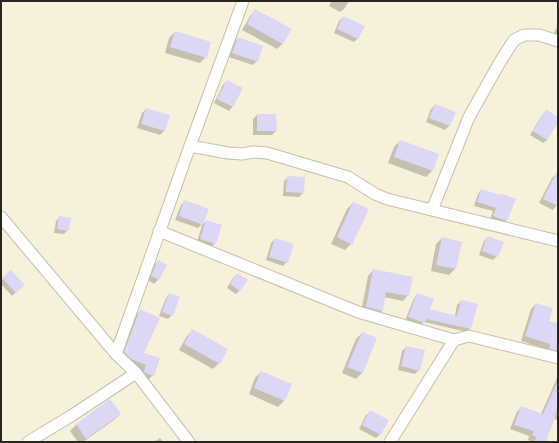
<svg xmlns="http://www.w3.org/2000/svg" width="559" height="443" font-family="'PT Sans Narrow',sans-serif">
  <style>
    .shadow { fill: #0003 }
    .building { fill: #dcd7f5 }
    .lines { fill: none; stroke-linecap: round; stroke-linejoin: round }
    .minor-casing { stroke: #c6c1ac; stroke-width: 13 }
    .minor { stroke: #fff; stroke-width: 11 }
  </style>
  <rect width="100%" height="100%" fill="#f7f1db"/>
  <!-- shadow -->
  <g class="shadow">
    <path d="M332 1H349L344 9 340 12 329 6Z"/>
    <path d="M256 10 283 43 277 49 242 30 250 16Z"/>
    <path d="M343 17 358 38 354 42 334 33 339 21Z"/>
    <path d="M558 24V35L554 34Z"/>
    <path d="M175 32 206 57 200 63 165 53 169 38Z"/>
    <path d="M238 38 257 61 253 65 229 57 234 42Z"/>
    <path d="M227 81 242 88 232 107 229 111 214 103 223 85Z"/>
    <path d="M435 105 454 113 449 126 445 130 426 122 431 109Z"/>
    <path d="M146 109 168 115 164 131 160 135 137 128 142 113Z"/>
    <path d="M546 111 558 118V121L547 140 543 143 530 135 542 115Z"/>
    <path d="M257 115H275L276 131 272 135H253V119Z"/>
    <path d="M400 141 432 171 426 177 388 163 394 147Z"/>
    <path d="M556 174 558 175V204L553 210 539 203 552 178Z"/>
    <path d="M288 177 303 193 299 197 283 196 284 181Z"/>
    <path d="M481 190 514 200 506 221 502 224 490 220 493 211 474 206 478 194Z"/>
    <path d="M185 201 202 224 198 228 175 220 181 205Z"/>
    <path d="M353 203 351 244 345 250 331 244 347 209Z"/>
    <path d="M60 217 68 230 64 234 54 233 56 221Z"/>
    <path d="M206 221 215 243 211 247 197 242 202 225Z"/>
    <path d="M488 237 497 256 493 260 479 255 484 241Z"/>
    <path d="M442 238 455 269 449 275 431 271 436 244Z"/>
    <path d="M275 239 287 262 283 266 266 260 271 243Z"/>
    <path d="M158 261 166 266 158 280 154 284 148 280 154 265Z"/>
    <path d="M373 270 408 295 403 301 384 297 382 311 377 316 361 312 368 276Z"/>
    <path d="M11 271 24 285 12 296 1 284V281Z"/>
    <path d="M237 274 240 290 236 294 227 288 233 278Z"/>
    <path d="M169 294 172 315 168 319 159 316 166 298Z"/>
    <path d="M417 294 429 310 455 316 457 305 461 301 470 329 467 332 424 322 420 326 405 321 414 298Z"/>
    <path d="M536 304 547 322 558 324V351L553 356 545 354 546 349 521 341 531 309Z"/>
    <path d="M141 310 142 354 153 375 147 381 119 358 135 316Z"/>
    <path d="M193 330 219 363 213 369 179 350 187 336Z"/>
    <path d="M362 333 376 339 362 373 356 379 342 373 356 339Z"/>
    <path d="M406 347 419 370 415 374 398 370 402 351Z"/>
    <path d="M261 372 284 401 278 407 249 394 255 378Z"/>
    <path d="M558 376V419L557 420 554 419 545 442H532L528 440 529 436 510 429 517 412 521 407 541 414Z"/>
    <path d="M110 401 120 414 114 420 83 442H78L70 431 76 425Z"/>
    <path d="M370 412 380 434 376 438 359 429 366 415Z"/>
    <path d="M160 438 163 442H154Z"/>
  </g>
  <!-- building -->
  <g class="building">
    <path d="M255 9 292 29 283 44 247 24Z"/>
    <path d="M343 16 365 26 358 39 337 29Z"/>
    <path d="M175 31 211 42 207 58 170 47Z"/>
    <path d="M238 37 263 46 258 62 232 53Z"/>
    <path d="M227 80 243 88 233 107 217 99Z"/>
    <path d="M435 104 456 112 450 126 429 118Z"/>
    <path d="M146 108 170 115 165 131 141 124Z"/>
    <path d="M546 109 558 117V123L547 140 533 131Z"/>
    <path d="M257 114H276L277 131H257Z"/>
    <path d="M400 140 439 154 433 171 394 157Z"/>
    <path d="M558 169V206L543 199Z"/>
    <path d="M287 176 305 177 304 193 286 192Z"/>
    <path d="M481 189 501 195 502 194 516 199 507 221 493 216 496 208 477 202Z"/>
    <path d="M184 200 209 209 203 225 179 216Z"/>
    <path d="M353 202 369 209 352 245 337 237Z"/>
    <path d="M59 216 71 218 69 231 57 229Z"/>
    <path d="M206 220 222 225 216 244 200 239Z"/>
    <path d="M487 236 504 242 498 257 482 251Z"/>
    <path d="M442 237 462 242 456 269 436 265Z"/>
    <path d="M275 238 294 244 288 263 269 257Z"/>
    <path d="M158 260 167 265 159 280 151 276Z"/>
    <path d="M373 269 413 277 409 296 386 292 383 311 366 307Z"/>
    <path d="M11 270 25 285 16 293 2 278Z"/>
    <path d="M237 273 248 280 240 291 230 284Z"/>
    <path d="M169 293 180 297 173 316 162 312Z"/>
    <path d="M417 293 434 299 430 309 457 316 461 300 478 304 471 329 426 319 425 323 408 317Z"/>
    <path d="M536 303 553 308 549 321 558 323V351L549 349 550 344 525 336Z"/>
    <path d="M140 309 160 318 144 353 160 358 154 376 145 373 144 371 146 365 131 359 124 352Z"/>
    <path d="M192 329 228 349 220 364 184 344Z"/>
    <path d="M362 332 377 338 363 373 347 367Z"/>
    <path d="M406 346 425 350 420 371 401 366Z"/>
    <path d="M261 371 292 384 285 401 254 388Z"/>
    <path d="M558 380V409L546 442H535L536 437 532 435 534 431 514 425 521 406 543 414Z"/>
    <path d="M110 399 121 414 86 439 76 424Z"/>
    <path d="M370 410 389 420 381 435 362 425Z"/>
  </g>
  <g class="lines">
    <defs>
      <g id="minor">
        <path d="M190 146 228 153 242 154 253 152 267 153 348 177 375 194 387 199 558 241"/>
        <path d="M432 210 469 117 500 62 514 40 524 35H539L558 41"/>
        <path d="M1 217 116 354 136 373 189 442"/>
        <path d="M159 231 358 312 454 340"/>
        <path d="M116 354 190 146 243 1"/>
        <path d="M28 442 71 416 136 373"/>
        <path d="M390 442 454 340 469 336 558 358"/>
      </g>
    </defs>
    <!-- minor casing -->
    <use href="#minor" class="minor-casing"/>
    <!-- minor -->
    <use href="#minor" class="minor"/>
  </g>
  <!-- border -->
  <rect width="559" height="443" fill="none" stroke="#27251d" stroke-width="4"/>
</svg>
